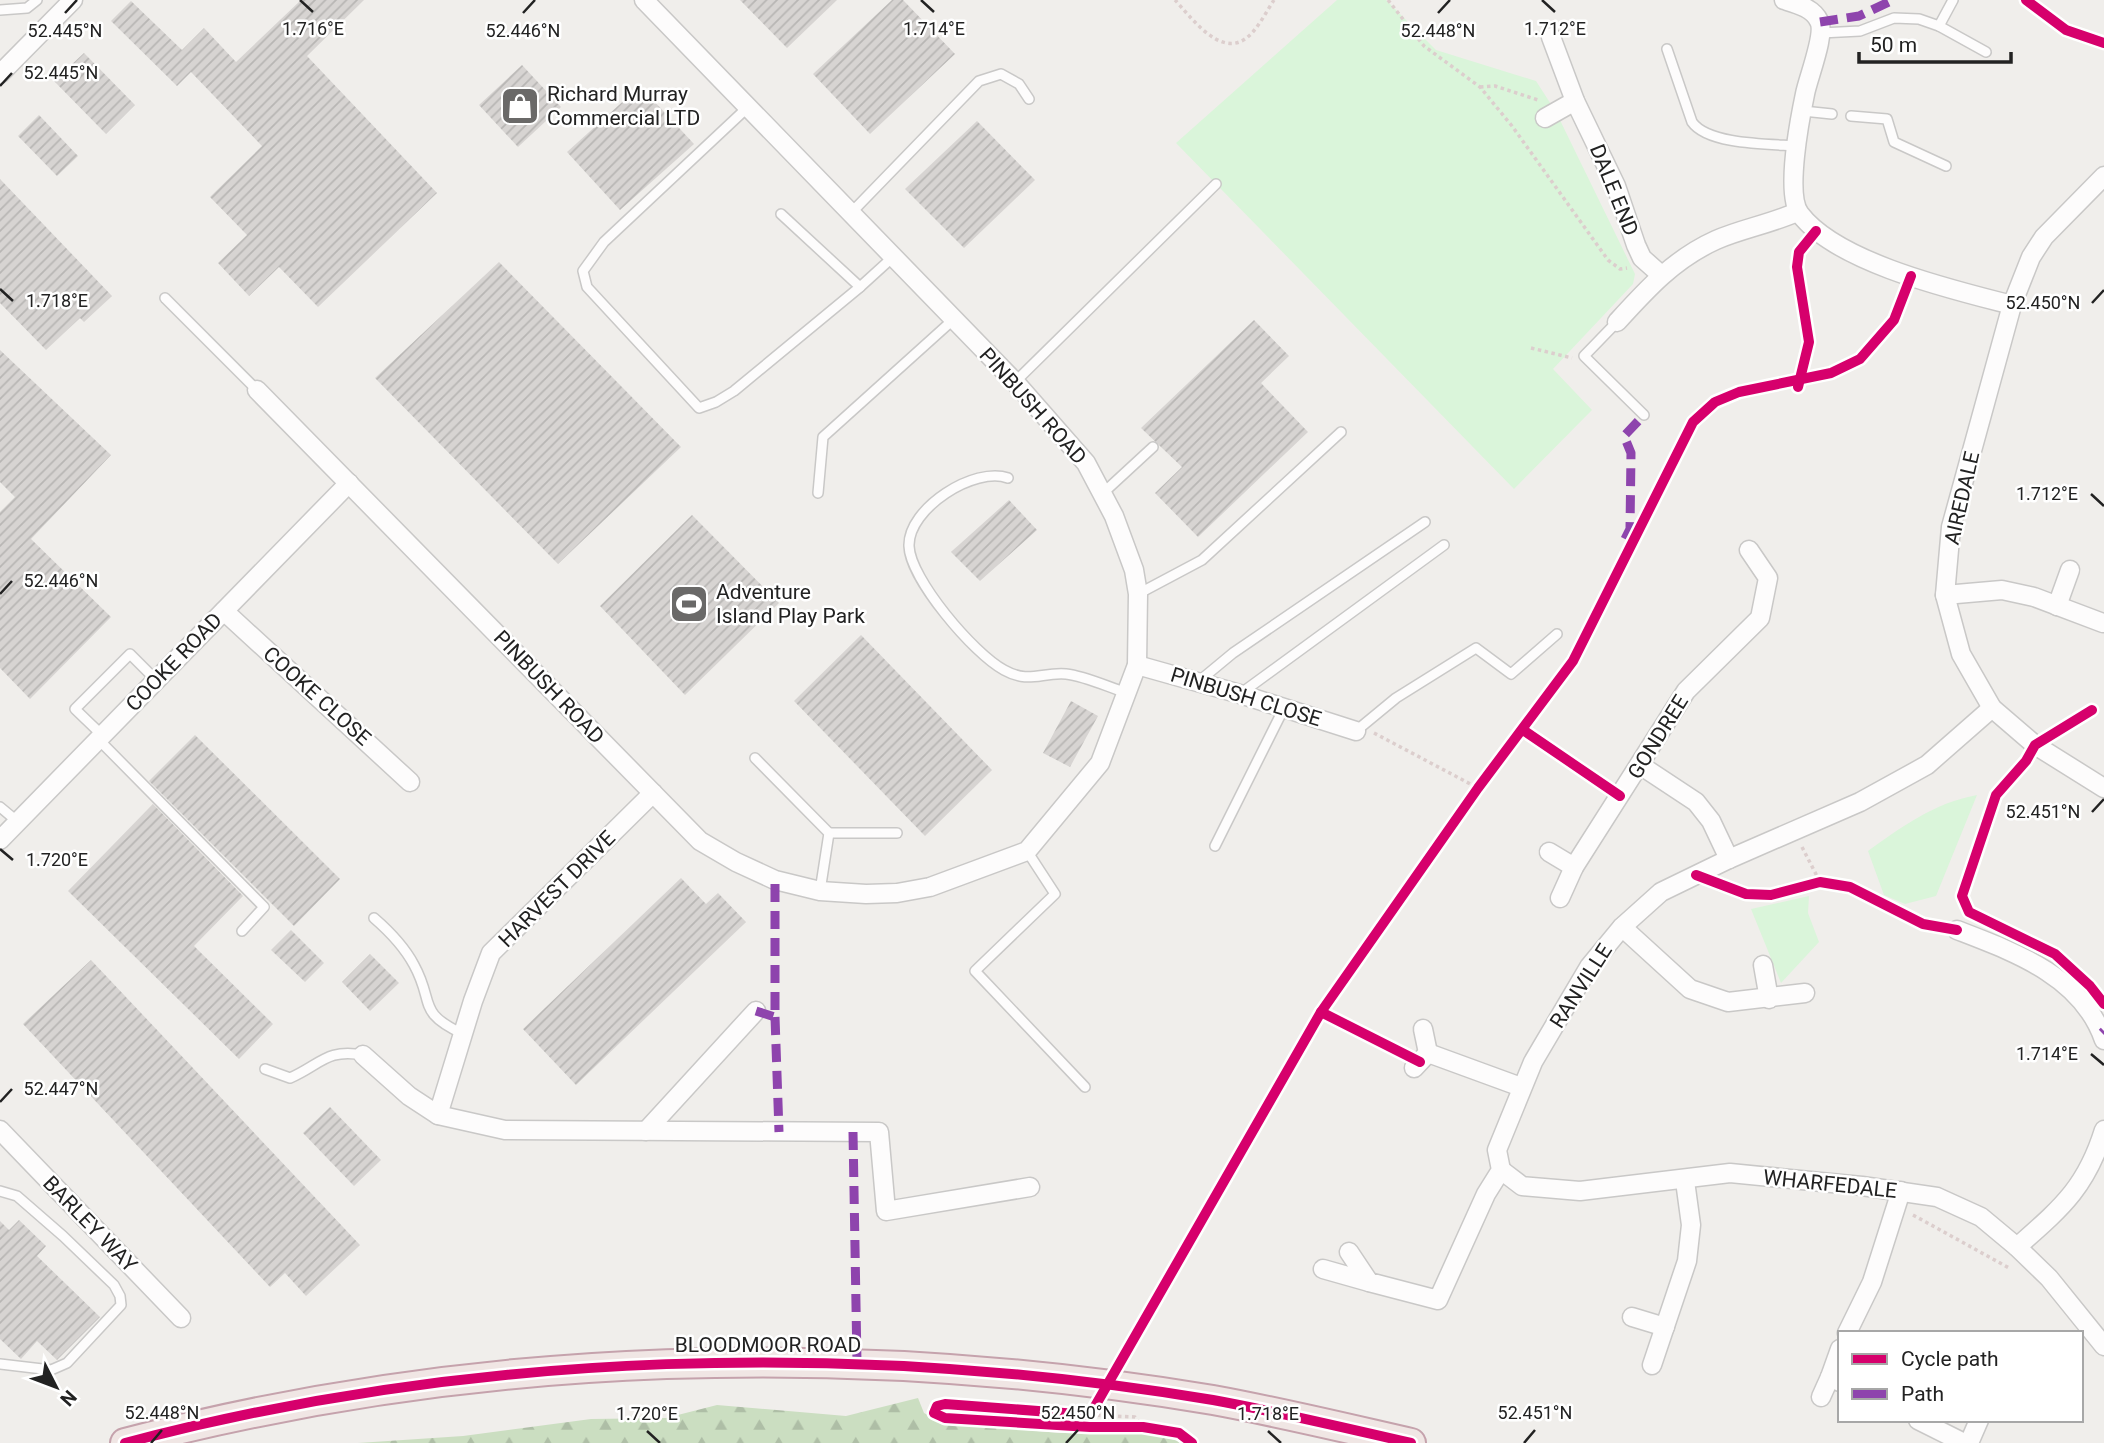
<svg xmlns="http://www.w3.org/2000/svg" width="2104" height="1443" font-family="Roboto,sans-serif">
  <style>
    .forest { fill: url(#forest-firs) }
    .park { fill: #daf5da }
    .building { fill: url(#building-hatch) }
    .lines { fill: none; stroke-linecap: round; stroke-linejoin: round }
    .service-casing { stroke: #c9c8c7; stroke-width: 12 }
    .minor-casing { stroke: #c9c8c7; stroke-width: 21 }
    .trunk-casing { stroke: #c5a2ac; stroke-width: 32 }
    .path { stroke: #dccecd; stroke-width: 3.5; stroke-dasharray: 3.5 3.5; stroke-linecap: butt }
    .service { stroke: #fdfcfc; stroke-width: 9 }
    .minor { stroke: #fdfcfc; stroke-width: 18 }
    .trunk { stroke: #f0e6e4; stroke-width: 28 }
    .quiet { stroke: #8e44ad; stroke-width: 9; stroke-dasharray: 18 9; stroke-linecap: butt }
    .cycleway-casing { stroke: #fff; stroke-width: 15 }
    .cycleway { stroke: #d6006c; stroke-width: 10 }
    .ticks { fill: none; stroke: #222; stroke-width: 2.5 }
    .labels { text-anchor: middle; stroke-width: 5; stroke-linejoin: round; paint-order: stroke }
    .poi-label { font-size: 21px; fill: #222; stroke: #fff; text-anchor: start }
    .street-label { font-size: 21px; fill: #222; stroke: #fff }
    .ticks-label { font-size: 18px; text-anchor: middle; fill: #222; stroke: #fff; stroke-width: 5; stroke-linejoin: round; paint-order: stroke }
  </style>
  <defs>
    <pattern id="forest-firs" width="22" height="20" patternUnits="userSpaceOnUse" patternTransform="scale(1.75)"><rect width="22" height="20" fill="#cbdec1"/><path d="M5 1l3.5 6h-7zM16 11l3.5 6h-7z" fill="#aebea6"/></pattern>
    <pattern id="building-hatch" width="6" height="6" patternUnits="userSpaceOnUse" patternTransform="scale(1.75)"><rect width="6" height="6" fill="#d7d4d2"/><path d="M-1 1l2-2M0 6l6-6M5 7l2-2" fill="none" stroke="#b8b6b4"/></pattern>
  </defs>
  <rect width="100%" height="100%" fill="#f0eeeb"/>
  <!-- forest -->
  <path class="forest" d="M918 1398 924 1413 943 1423 1060 1433 1128 1432 1163 1436 1183 1443H358L463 1436 591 1419 666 1418 717 1405 846 1416Z"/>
  <!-- park -->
  <g class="park">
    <path d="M1337 0H1386L1436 50 1536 81 1556 112 1635 274 1633 284 1553 369 1592 410 1514 489 1176 143Z"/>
    <path d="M1977 795 1936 896 1905 904 1884 895 1868 851C1903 826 1934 803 1977 795Z"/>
    <path d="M1809 896 1808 913 1819 942 1781 983 1751 909Z"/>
  </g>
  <!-- building -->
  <g class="building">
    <path d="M301 0H364L307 56 437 193 318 307 279 267 249 296 218 263 247 235 210 197 262 146 191 72 177 86 111 21 131 1 182 50 204 28 236 62Z"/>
    <path d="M740 0H837L787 48Z"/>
    <path d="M892 0H903L955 54 870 134 813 74Z"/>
    <path d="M84 53 135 105 106 134 54 81Z"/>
    <path d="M522 65 561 107 518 147 479 105Z"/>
    <path d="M640 86 694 144 620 210 567 152Z"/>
    <path d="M39 115 78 156 57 176 18 136Z"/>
    <path d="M977 121 1035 180 964 248 905 189Z"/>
    <path d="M0 179 112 296 84 322 80 318 46 350 0 303Z"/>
    <path d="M499 262 681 447 558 564 375 378Z"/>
    <path d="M1254 320 1289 356 1261 383 1308 432 1198 537 1155 493 1182 467 1141 428Z"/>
    <path d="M0 350 111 455 31 539 111 617 30 699 0 668V512L15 497 0 482Z"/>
    <path d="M1009 500 1037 530 980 581 951 552Z"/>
    <path d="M692 515 779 603 685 695 600 606Z"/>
    <path d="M861 635 992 770 925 836 794 701Z"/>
    <path d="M1071 701 1098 716 1070 767 1043 753Z"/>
    <path d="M195 735 340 879 294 926 149 781Z"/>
    <path d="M153 804 243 896 194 946 273 1024 239 1059 68 891Z"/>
    <path d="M681 878 706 904 718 893 746 922 576 1085 523 1029Z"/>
    <path d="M291 930 324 963 305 982 271 950Z"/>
    <path d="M370 954 399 983 370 1011 342 982Z"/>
    <path d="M91 960 360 1245 306 1296 285 1273 270 1287 23 1024Z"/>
    <path d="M330 1107 381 1160 354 1186 303 1133Z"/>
    <path d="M19 1220 46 1246 37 1256 100 1317 57 1360 37 1341 21 1359 0 1339V1221L9 1230Z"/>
  </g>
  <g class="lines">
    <defs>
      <g id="service">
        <path d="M0 10 27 8 37 0"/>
        <path d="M1939 26 1953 0"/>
        <path d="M1821 33 1860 31 1894 18 1919 19 1939 26 1986 52"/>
        <path d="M1667 49 1692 122C1708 145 1770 144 1798 146"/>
        <path d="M748 107 604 242 583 271 587 287 699 408 716 402 734 391 860 287"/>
        <path d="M1803 111 1832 114"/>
        <path d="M1851 116 1887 119 1894 142 1946 166"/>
        <path d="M851 213 979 81 1001 74 1019 84 1029 99"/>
        <path d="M781 214 860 287 893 257"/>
        <path d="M165 298 257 390"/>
        <path d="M1617 322 1584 356 1644 415"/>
        <path d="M1015 382 1216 184"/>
        <path d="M1008 478C975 466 908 508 909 546 910 579 974 654 1004 670 1029 684 1041 672 1066 674 1085 676 1108 687 1127 693"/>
        <path d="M818 493 823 437 954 319"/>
        <path d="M1102 494 1153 447"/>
        <path d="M1138 594 1202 560 1341 432"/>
        <path d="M1198 682 1233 653 1425 522"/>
        <path d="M1240 694 1444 545"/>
        <path d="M1356 731 1396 698 1476 648 1511 674 1557 634"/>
        <path d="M102 735 75 709 130 654 156 680"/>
        <path d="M99 740 264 907 242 931"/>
        <path d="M755 758 829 833 820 891"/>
        <path d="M0 807 18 822"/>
        <path d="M829 833H897"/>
        <path d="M1215 846 1284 708"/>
        <path d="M1027 851 1055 894 975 971 1085 1087"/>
        <path d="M374 918C389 931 405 948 414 965 435 1003 416 1012 463 1034"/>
        <path d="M265 1069 290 1078C320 1065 327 1048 363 1055"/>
        <path d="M0 1191 17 1196 63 1236 114 1285 120 1296 121 1305 67 1363 51 1370 0 1364"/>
      </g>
      <g id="minor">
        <path d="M1784 0C1797 4 1813 8 1819 21 1826 34 1808 78 1805 94 1800 118 1785 195 1800 214 1837 263 1954 290 2012 305"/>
        <path d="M1551 37 1575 101 1616 186 1636 245 1642 258 1660 274"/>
        <path d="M0 74 73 0"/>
        <path d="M1545 118 1575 101"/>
        <path d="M2104 176 2044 237 2031 257 2012 305 1951 527 1945 595 1961 654 1992 708 2035 745 2104 788"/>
        <path d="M1617 322C1647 289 1674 259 1716 240 1741 229 1770 224 1797 212"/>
        <path d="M257 390 700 841 736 862 775 880 820 891 866 894 897 893 930 887 1027 851 1100 763 1137 665 1138 594 1134 570 1114 516 1086 463 1015 382 644 0"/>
        <path d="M1945 595 2002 590 2034 597 2103 623"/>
        <path d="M2057 606 2070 570"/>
        <path d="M224 611 410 782"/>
        <path d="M1137 665 1240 694 1356 731"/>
        <path d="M1640 765 1696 802 1711 821 1729 859"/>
        <path d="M0 840 349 483"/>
        <path d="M1549 852 1574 867"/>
        <path d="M1560 898 1574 867 1686 691 1760 618 1768 578 1749 550"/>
        <path d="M1622 927 1690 989 1728 1002 1805 993"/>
        <path d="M1957 930C2014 952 2082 976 2104 1040"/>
        <path d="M1763 965 1769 999"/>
        <path d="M1423 1029 1428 1053"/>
        <path d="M363 1055 409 1096 438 1115 505 1130 879 1132 886 1211 1030 1187"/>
        <path d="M1414 1068 1428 1053 1521 1087"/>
        <path d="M438 1115 473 1001 491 953 653 793"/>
        <path d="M0 1130 181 1318"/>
        <path d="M646 1131 756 1011"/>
        <path d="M1501 1170 1522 1186 1580 1191 1730 1173 1862 1186 1937 1197 1981 1217 2017 1247 2049 1278 2104 1346"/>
        <path d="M2017 1247C2061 1208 2086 1188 2104 1130"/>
        <path d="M1349 1252 1369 1282 1438 1300 1486 1194 1501 1170 1497 1150 1533 1062 1589 967 1622 927 1661 892 1729 859 1860 802 1927 765 1992 708"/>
        <path d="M1323 1269 1369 1282"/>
        <path d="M1632 1317 1665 1327"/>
        <path d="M1847 1333 1872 1282 1901 1191"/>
        <path d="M1840 1349 1830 1377 1840 1382"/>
        <path d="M1652 1365 1687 1261 1691 1225 1685 1181"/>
        <path d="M1821 1397 1830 1377"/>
        <path d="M1918 1420 1964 1443"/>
        <path d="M1969 1443 1979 1420"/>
      </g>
      <path id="trunk" d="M125 1443C478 1350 853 1340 1213 1400 1279 1412 1345 1428 1411 1443"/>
    </defs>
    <!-- service casing -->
    <use href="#service" class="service-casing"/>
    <!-- minor casing -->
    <use href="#minor" class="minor-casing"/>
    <!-- trunk casing -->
    <use href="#trunk" class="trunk-casing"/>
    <!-- path -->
    <g class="path">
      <path d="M1175 0C1190 16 1219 57 1245 39 1257 31 1266 12 1274 0"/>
      <path d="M1388 0 1424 46 1480 87 1512 126 1608 260 1620 269 1627 268"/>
      <path d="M1480 87 1495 86 1538 100"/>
      <path d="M1531 348 1572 358"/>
      <path d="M1374 733 1478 788"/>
      <path d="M1802 847 1820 882"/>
      <path d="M1913 1215 2011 1269"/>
      <path d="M1090 1415 1135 1417 1143 1427"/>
    </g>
    <!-- service -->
    <use href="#service" class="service"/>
    <!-- minor -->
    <use href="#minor" class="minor"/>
    <!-- trunk -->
    <use href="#trunk" class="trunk"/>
    <!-- quiet -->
    <g class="quiet">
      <path d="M1820 22 1859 16 1893 0"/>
      <path d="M1625 539 1630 529 1631 453 1624 436 1644 415"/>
      <path d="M756 1011 775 1017V880"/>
      <path d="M775 1017 779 1132"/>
      <path d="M2102 1033 2104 1031"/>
      <path d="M853 1132 857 1363"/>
    </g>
    <defs>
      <g id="cycleway">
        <path d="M2026 0 2066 30 2104 43"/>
        <path d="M1798 387 1809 342 1797 267 1799 252 1816 231"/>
        <path d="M2092 710 2035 745 2026 761 1996 795 1962 896 1969 912 2055 954 2090 986 2104 1004"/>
        <path d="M1523 730 1620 796"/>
        <path d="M1696 875 1746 894 1771 895 1820 882 1850 887 1923 924 1957 930"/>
        <path d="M1321 1012 1478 788 1573 661 1693 422 1715 402 1739 392 1831 373 1860 359 1894 320 1911 276"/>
        <path d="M125 1443C478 1350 853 1340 1213 1400 1279 1412 1345 1428 1411 1443"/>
        <path d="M1192 1443 1179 1433 1143 1427H1090L945 1418 934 1413 937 1406 945 1404 1090 1415 1321 1012 1420 1062"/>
      </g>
    </defs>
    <!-- cycleway casing -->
    <use href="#cycleway" class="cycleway-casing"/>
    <!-- cycleway -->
    <use href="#cycleway" class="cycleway"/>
  </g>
  <!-- ticks -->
  <path class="ticks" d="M300 0 313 12M921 0 934 12M1542 0 1555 12M65 13 77 0M523 13 535 0M1438 13 1450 0M0 86 12 73M0 289 13 301M2092 303 2104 290M2091 494 2104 506M0 594 12 581M2092 812 2104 799M0 849 13 860M2091 1054 2104 1065M0 1102 12 1089M647 1431 660 1443M1268 1431 1281 1443M151 1443 162 1430M1066 1443 1078 1430M1524 1443 1535 1430"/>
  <!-- icons -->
  <defs>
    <symbol id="shop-square" viewBox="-11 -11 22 22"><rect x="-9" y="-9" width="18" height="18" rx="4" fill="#6a6968" stroke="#fff"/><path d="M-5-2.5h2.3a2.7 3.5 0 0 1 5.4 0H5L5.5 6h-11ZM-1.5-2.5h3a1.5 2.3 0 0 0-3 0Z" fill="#fff"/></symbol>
    <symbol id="stadium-square" viewBox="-11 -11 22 22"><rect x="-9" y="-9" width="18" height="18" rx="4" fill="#6a6968" stroke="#fff"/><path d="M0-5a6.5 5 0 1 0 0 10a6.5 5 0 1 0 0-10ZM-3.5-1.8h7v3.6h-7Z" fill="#fff"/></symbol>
  </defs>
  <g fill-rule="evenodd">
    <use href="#shop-square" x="498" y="84" width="44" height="44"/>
    <use href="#stadium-square" x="667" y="582" width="44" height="44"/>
  </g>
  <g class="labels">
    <!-- poi labels -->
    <g class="poi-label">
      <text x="547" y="101">Richard Murray<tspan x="547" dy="24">Commercial LTD</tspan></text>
      <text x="716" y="599">Adventure<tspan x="716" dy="24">Island Play Park</tspan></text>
    </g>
    <!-- street labels -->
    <g class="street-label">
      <text transform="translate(1614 190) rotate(68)" y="7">DALE END</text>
      <text transform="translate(1033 406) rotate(48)" y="7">PINBUSH ROAD</text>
      <text transform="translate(1962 498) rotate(-77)" y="7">AIREDALE</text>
      <text transform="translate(174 662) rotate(-46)" y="7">COOKE ROAD</text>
      <text transform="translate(549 687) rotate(46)" y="7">PINBUSH ROAD</text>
      <text transform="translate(317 696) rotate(42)" y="7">COOKE CLOSE</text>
      <text transform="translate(1246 697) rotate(17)" y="7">PINBUSH CLOSE</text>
      <text transform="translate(1658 737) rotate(-58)" y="7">GONDREE</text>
      <text transform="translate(557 889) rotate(-45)" y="7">HARVEST DRIVE</text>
      <text transform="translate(1581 986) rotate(-57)" y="7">RANVILLE</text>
      <text transform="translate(1830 1184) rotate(6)" y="7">WHARFEDALE</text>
      <text transform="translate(90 1224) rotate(46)" y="7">BARLEY WAY</text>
      <text x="768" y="1352">BLOODMOOR ROAD</text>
    </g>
  </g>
  <g class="ticks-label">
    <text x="313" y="35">1.716°E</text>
    <text x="934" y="35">1.714°E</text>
    <text x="1555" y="35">1.712°E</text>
    <text x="65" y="37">52.445°N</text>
    <text x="523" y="37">52.446°N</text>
    <text x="1438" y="37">52.448°N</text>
    <text x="61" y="79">52.445°N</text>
    <text x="57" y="307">1.718°E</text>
    <text x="2043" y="309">52.450°N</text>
    <text x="2047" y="500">1.712°E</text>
    <text x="61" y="587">52.446°N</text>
    <text x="2043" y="818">52.451°N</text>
    <text x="57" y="866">1.720°E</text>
    <text x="2047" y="1060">1.714°E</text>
    <text x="61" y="1095">52.447°N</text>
    <text x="162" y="1419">52.448°N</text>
    <text x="1078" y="1419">52.450°N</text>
    <text x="1535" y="1419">52.451°N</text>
    <text x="647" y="1420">1.720°E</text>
    <text x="1268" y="1420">1.718°E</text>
  </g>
  <!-- legend -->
  <rect x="1838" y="1331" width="245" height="91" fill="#ffffff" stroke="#a7a7a7" stroke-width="2"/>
  <rect x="1852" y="1354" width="35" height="10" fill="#d6006c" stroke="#a7a7a7" stroke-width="2"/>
  <text x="1901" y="1366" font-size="21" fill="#222222">Cycle path</text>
  <rect x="1852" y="1389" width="35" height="10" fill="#8e44ad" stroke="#a7a7a7" stroke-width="2"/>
  <text x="1901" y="1401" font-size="21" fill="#222222">Path</text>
  <!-- north arrow -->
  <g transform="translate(56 1387) rotate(132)" stroke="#ffffff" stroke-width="5" paint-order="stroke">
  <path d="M0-5L12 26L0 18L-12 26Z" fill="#222222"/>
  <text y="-10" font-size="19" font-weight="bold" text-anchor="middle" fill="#222222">N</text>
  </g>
  <!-- scale -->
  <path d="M1859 52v10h152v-10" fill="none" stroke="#222222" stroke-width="3.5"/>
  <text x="1870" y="52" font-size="21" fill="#222222" stroke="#ffffff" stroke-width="5" paint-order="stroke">50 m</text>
</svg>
